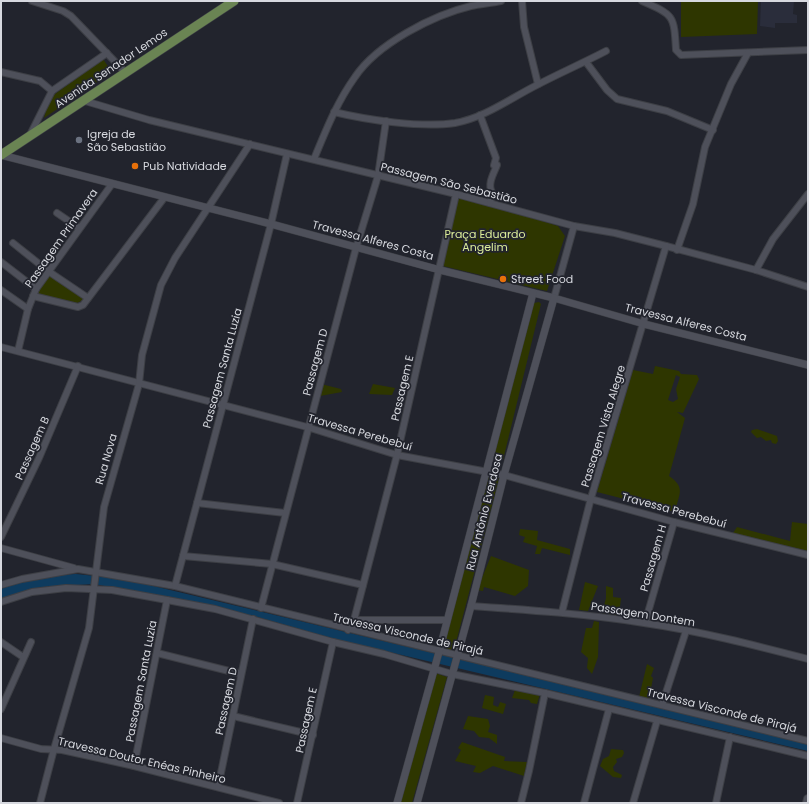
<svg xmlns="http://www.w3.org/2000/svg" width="809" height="804" font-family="Poppins,sans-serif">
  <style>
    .built { fill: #2a2d3b }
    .green { fill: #2e3600; fill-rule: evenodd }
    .water { fill: #0e3b5e }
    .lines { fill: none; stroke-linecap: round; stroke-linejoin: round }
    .minor-casing { stroke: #3d3f45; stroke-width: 8 }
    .tertiary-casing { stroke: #3d3f45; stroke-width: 8 }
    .secondary-casing { stroke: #3d3f45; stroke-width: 10 }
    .primary-casing { stroke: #3d3f45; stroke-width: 10 }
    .minor { stroke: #4e505a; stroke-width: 6 }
    .tertiary { stroke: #4e505a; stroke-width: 7 }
    .secondary { stroke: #4e505a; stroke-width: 8 }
    .primary { stroke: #6a8453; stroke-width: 9 }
    .worship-dot { fill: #6b7280; stroke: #22242d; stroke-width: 1.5 }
    .food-dot { fill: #e8710a; stroke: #22242d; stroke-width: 1.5 }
    .labels { text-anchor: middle; stroke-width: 3.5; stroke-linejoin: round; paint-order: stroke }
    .street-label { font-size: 11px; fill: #d7d9df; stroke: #22242d }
    .poi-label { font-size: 11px; fill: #d7d9df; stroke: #22242d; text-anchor: start }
    .park-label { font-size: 11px; fill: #dbec99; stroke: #22242d }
  </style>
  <rect width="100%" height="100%" fill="#22242d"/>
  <!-- built -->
  <path class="built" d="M761 1H794L793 14 797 15V23H775V28L760 26Z"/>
  <!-- green -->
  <g class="green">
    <path d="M681 1H758L757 34 681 37Z"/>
    <path d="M103 59 112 72 44 118 48 103 55 94Z"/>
    <path d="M458 195 558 226 565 236 547 291 443 266Z"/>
    <path d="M48 275 87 298 77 303 39 294 37 291Z"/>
    <path d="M539 302 541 304 503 460 492 458 534 303Z"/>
    <path d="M655 366 679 371 681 374 697 375 699 379 683 413 677 412 685 418 669 476C686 488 679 493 675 512L597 492 633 370 653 374ZM676 375 680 377 676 389 678 399 673 402 668 400Z"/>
    <path d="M321 384 341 389 342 392 320 396Z"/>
    <path d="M373 384 395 388 392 395 369 394Z"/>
    <path d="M757 429 777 436 778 441 776 444 772 443 771 440 766 441 761 437 757 438 751 432 752 430Z"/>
    <path d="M487 475 499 478 454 650 442 648Z"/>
    <path d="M792 522 808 524V551L733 533 737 527 790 541Z"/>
    <path d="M520 529 538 531 537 540 570 549V555L542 548 540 554H535L537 546 523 542 525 537 519 535Z"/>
    <path d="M491 556 529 570 528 586 515 596 484 587 483 591 477 590Z"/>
    <path d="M585 582 598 586 588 611 579 610Z"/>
    <path d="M606 586 613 588V597L621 598 619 616 602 613 606 598Z"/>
    <path d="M594 621 599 622 598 657 592 674 587 668 588 658 581 652 586 628H592Z"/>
    <path d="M647 664 654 668 651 676 653 678 649 699 639 697Z"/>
    <path d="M435 673 447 677 412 803H400Z"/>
    <path d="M515 690 540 694 537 704 531 703 529 700 512 698Z"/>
    <path d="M485 695 494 697 493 705 498 707 500 702 506 704 503 714 482 708Z"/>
    <path d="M468 716 488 719 490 726 488 732 497 735V744L489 738 479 737 474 731 463 729Z"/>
    <path d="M462 742 505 757 504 761 527 762 524 776 493 766 480 773 473 772 476 766 455 761 461 750 458 748Z"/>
    <path d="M611 749 623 750 624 753 622 757 616 759 617 762 613 767 614 771 622 775 621 778 613 777 600 766 603 759 609 756Z"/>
  </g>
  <!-- water -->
  <path class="water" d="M76 574 124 579 784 737 808 744V751L334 639 254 616 116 588 94 584 43 587 1 599V589C25 579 50 575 76 574Z"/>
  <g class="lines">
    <defs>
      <g id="minor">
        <path d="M32 1 63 11 71 16 125 72"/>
        <path d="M522 1 524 27 538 84"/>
        <path d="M642 1C674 15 674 15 676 50L681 55 808 50"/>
        <path d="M586 62 607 90 617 99 667 111 713 130"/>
        <path d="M1 72 40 81 52 91"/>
        <path d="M85 101 149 120 456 194 574 226 615 233 666 246 756 270 808 287"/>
        <path d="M334 112C367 120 421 128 455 123 484 118 511 98 537 85 560 73 583 63 606 51"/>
        <path d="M480 115 496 158 494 165H497C494 173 487 184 492 192L490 203"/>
        <path d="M30 135 52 91 107 53"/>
        <path d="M314 159C326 130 337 102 355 77 377 44 433 15 471 6 481 4 491 3 501 1"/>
        <path d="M57 213 79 228"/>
        <path d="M13 243 48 271 88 298"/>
        <path d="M677 250 693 204 705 147 731 84 748 53"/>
        <path d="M1 262 36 289"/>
        <path d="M756 270 773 239 808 194"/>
        <path d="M1 290 28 309"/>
        <path d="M33 296 78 307 83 305 164 198"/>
        <path d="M554 298 574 226"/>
        <path d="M1 347 307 427 397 455 504 475 674 522 808 555"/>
        <path d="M18 351 28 309 36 289 112 184"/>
        <path d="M197 503 285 513"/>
        <path d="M1 537 39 458 78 366"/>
        <path d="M1 548 74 568"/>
        <path d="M183 556 272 564 363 585"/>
        <path d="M1 585 22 579 78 569 175 586 808 741"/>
        <path d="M175 586 271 224 287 154"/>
        <path d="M1 602 32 592 66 588 112 590 167 600 215 609 333 642 384 654 452 674 545 693 808 756"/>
        <path d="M471 606C529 610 587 614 644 623 699 631 754 645 808 659"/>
        <path d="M261 608 356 248 378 176 386 121"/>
        <path d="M562 612 591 498 666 246"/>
        <path d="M354 620H446"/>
        <path d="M645 623 674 522"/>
        <path d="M348 630 354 620 397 455 456 194"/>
        <path d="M1 642 23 657"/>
        <path d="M157 653 241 674"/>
        <path d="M662 705 686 631"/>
        <path d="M1 709 31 642"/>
        <path d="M233 716 313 735"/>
        <path d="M1 738 41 749 62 750 134 766 279 803"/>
        <path d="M134 766 167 600"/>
        <path d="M218 787 253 619"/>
        <path d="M40 803 54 749 89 628 104 507 139 384 142 355 161 285 175 258 250 144"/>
        <path d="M297 803 333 642"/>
        <path d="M521 803 529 771 545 693"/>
        <path d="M584 803 609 709"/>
        <path d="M633 803 657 721"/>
        <path d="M716 803 730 737"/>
      </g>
      <g id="tertiary">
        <path d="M1 155 271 224 440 270 554 298 644 324 808 365"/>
        <path d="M397 803 439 652 533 293"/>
        <path d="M417 803 471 606 504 475 554 298"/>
      </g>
      <path id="secondary" d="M807 803 808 799"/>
      <path id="primary" d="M1 155 234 1"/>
    </defs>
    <!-- minor casing -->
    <use href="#minor" class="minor-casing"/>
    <!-- tertiary casing -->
    <use href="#tertiary" class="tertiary-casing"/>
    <!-- secondary casing -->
    <use href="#secondary" class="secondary-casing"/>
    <!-- primary casing -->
    <use href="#primary" class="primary-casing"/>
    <!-- minor -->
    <use href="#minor" class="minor"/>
    <!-- tertiary -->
    <use href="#tertiary" class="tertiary"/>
    <!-- secondary -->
    <use href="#secondary" class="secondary"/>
    <!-- primary -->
    <use href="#primary" class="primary"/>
  </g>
  <!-- markers -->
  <circle class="worship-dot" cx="79" cy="140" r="4"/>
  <g class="food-dot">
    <circle cx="135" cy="166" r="4"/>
    <circle cx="503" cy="279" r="4"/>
  </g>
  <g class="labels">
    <!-- street labels -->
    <g class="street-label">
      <text transform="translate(111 68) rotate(-34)" y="4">Avenida Senador Lemos</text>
      <text transform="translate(449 183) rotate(14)" y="4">Passagem São Sebastião</text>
      <text transform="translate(61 238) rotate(-55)" y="4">Passagem Primavera</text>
      <text transform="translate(373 240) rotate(15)" y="4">Travessa Alferes Costa</text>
      <text transform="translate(686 322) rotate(14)" y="4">Travessa Alferes Costa</text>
      <text transform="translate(315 362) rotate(-75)" y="4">Passagem D</text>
      <text transform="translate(222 368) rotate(-75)" y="4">Passagem Santa Luzia</text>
      <text transform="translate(402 388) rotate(-77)" y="4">Passagem E</text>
      <text transform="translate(603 426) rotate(-73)" y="4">Passagem Vista Alegre</text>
      <text transform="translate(360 432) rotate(16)" y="4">Travessa Perebebuí</text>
      <text transform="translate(32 448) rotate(-66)" y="4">Passagem B</text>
      <text transform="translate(106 459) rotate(-74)" y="4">Rua Nova</text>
      <text transform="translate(674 510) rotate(15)" y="4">Travessa Perebebuí</text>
      <text transform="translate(484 512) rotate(-76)" y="4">Rua Antônio Everdosa</text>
      <text transform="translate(653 558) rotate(-74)" y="4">Passagem H</text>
      <text transform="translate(643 614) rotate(9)" y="4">Passagem Dontem</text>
      <text transform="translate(408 634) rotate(13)" y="4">Travessa Visconde de Pirajá</text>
      <text transform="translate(141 681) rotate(-79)" y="4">Passagem Santa Luzia</text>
      <text transform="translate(226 701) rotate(-78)" y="4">Passagem D</text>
      <text transform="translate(722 710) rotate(14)" y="4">Travessa Visconde de Pirajá</text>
      <text transform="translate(306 720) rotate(-78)" y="4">Passagem E</text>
      <text transform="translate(142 760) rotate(13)" y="4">Travessa Doutor Enéas Pinheiro</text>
    </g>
    <!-- poi labels -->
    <g class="poi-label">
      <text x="87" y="138">Igreja de<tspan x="87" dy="13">São Sebastião</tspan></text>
      <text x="143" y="170">Pub Natividade</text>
      <text x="511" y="283">Street Food</text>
    </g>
    <!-- park labels -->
    <g class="park-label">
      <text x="485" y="238">Praça Eduardo<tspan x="485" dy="13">Angelim</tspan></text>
    </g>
  </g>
  <!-- border -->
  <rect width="809" height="804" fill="none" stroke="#d7d9df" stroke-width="4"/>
</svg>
